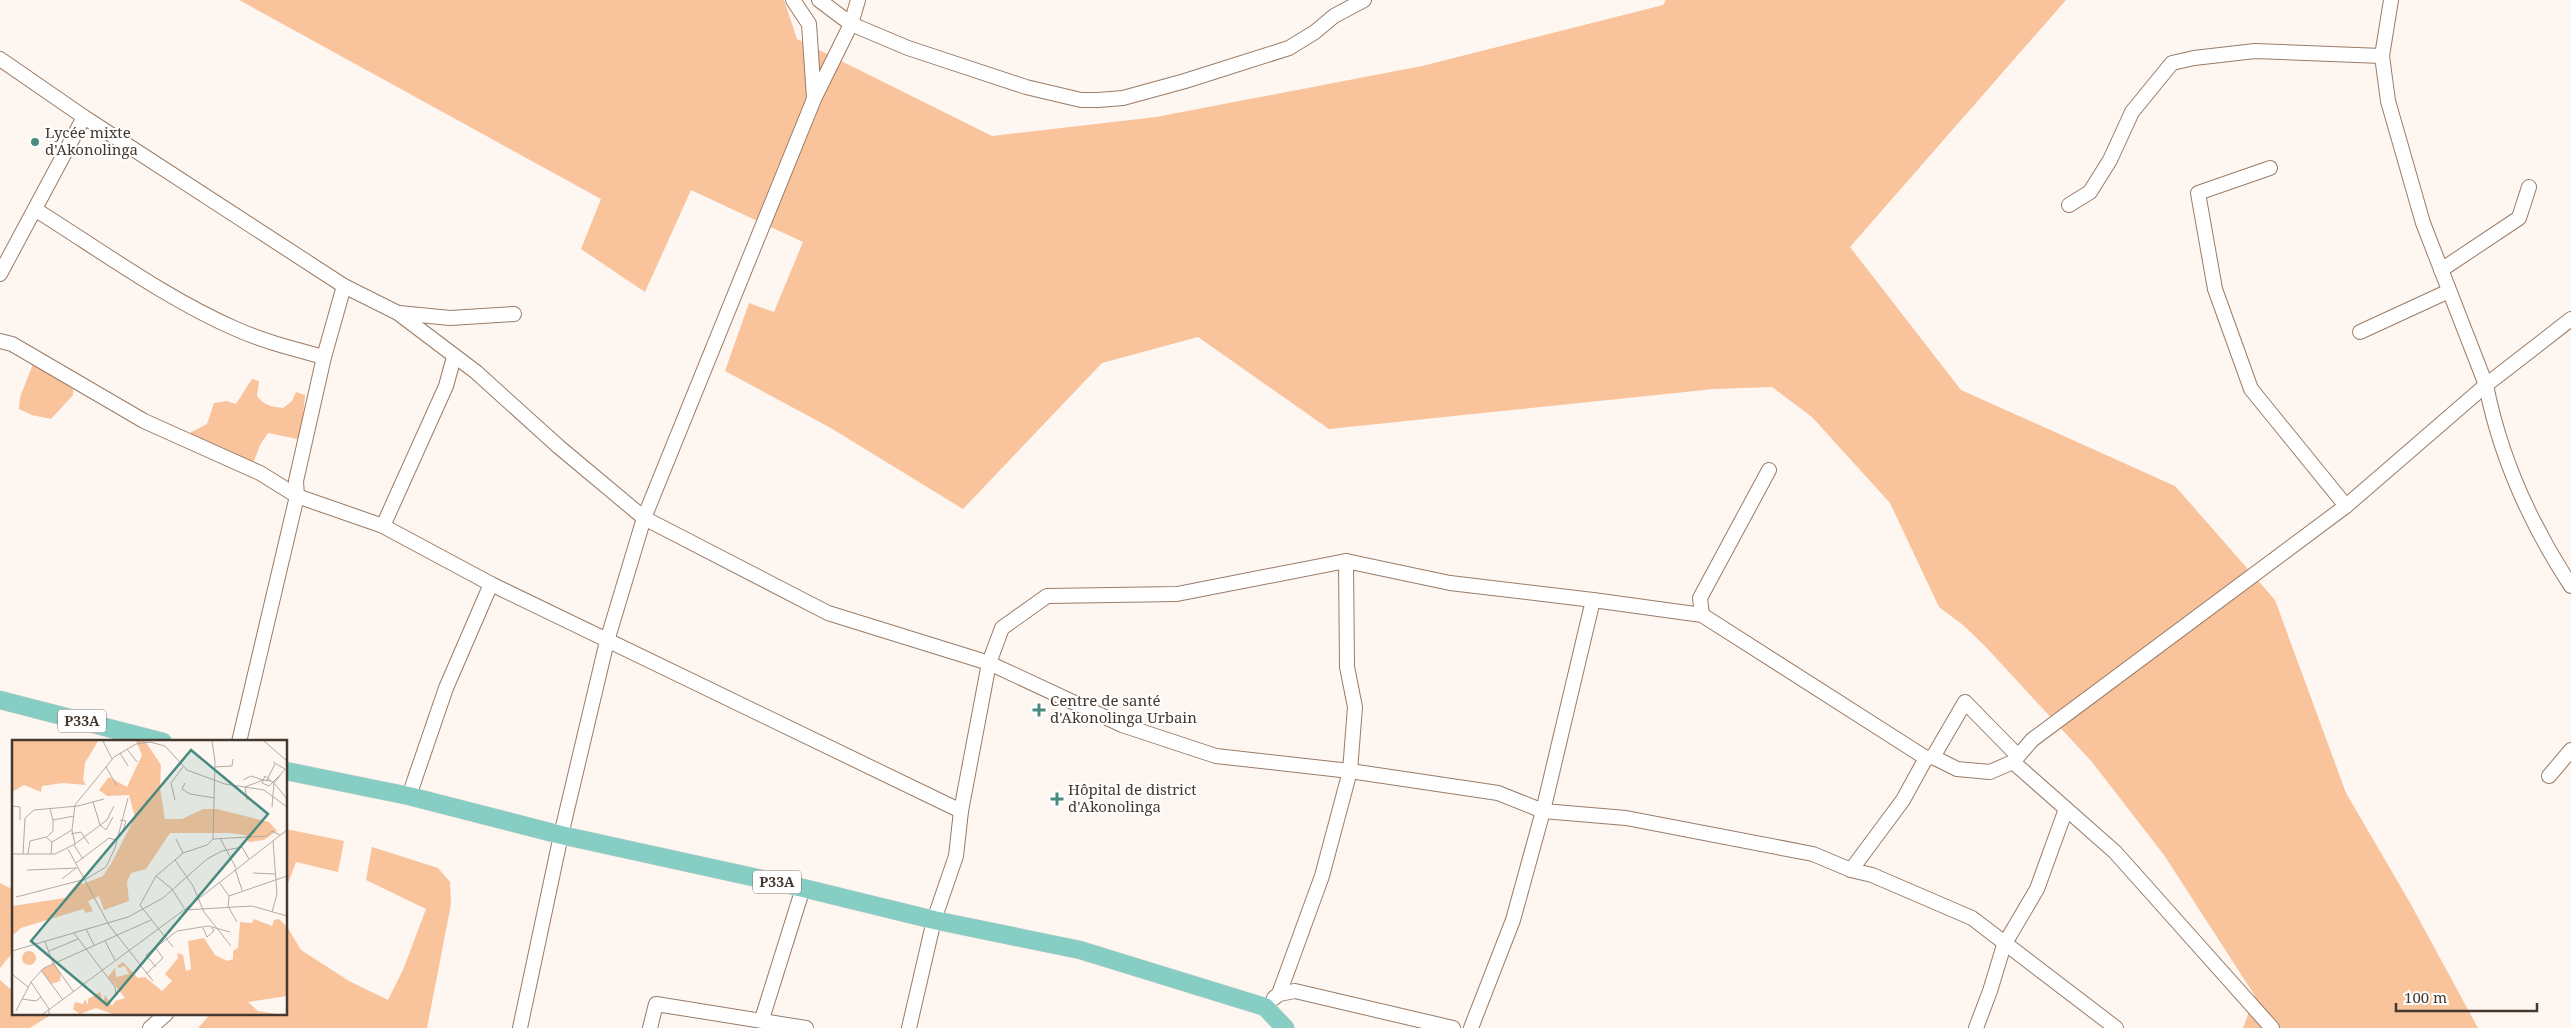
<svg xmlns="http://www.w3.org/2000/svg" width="2571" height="1028" font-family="'Noto Serif',serif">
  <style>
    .green { fill: #f9c39c }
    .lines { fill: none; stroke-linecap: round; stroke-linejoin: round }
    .minor-casing { stroke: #9b7c66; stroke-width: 16 }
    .major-casing { stroke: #d6d3d1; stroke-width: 19 }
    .minor { stroke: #fff; stroke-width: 14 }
    .major { stroke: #86cdc3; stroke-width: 18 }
    .poi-dot { fill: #478b80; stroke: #fff; stroke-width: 2 }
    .labels { text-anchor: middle; stroke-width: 4; stroke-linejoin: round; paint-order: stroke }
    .shield { fill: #fff; stroke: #7d746d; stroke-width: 1 }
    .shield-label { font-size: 14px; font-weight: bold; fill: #45382e }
    .poi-label { font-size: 15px; fill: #45382e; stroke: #fff; text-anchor: start }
    .inset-road { fill: none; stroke: #b3aaa3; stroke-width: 1 }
    .view { fill: #478b80; fill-opacity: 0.15; stroke: #478b80; stroke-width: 2.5 }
    .inset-edge { fill: none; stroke: #45382e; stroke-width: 2.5 }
  </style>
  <rect width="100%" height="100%" fill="#fdf6f1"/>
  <!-- green -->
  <g class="green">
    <path d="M239 0H784L797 39 992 136 1156 117 1422 66 1663 5 1666 0H2066L1850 247 1961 390 2175 486 2275 600 2346 793 2409 901 2478 1028H2243L2255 996 2164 855 2092 762 1984 645 1963 625 1939 607 1890 503 1812 417 1772 387 1714 389 1329 429 1198 337 1102 363 963 509 829 427 725 371 749 303 774 312 803 242 691 190 645 292 581 249 601 199Z"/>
    <path d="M33 364 67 383 73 389V395L51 419 32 415 19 409 20 397Z"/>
    <path d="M252 379 259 381 257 396C263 405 272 407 283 408L292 401 296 392 305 395 302 430 297 439 268 433 260 445 251 469 182 437 207 424 214 403 227 401 236 404Z"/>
    <path d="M286 829 344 841 338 872 296 862 286 889Z"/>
    <path d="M372 847 438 868 450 882 451 904 427 1028H198L208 1017 205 1014H286V925L301 950 349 981 388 1000 403 970 426 909 366 880Z"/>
    <path d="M0 883 14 890V935L12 936 14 951 0 968Z"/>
    <path d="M0 980 10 989 14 988V1014H52L30 1028H0Z"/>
  </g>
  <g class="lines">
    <defs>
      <g id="minor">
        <path d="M793 0 809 24 814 98"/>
        <path d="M819 0 851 24 908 48 1026 87 1081 100H1098L1123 98 1185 81 1289 48 1315 32 1334 16 1364 0"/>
        <path d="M2391 0 2382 56 2388 101 2423 223 2486 385C2500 456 2531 525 2571 586"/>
        <path d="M0 59 84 117 344 286 398 313 476 372 559 447 644 518 828 613 989 663 1122 725 1216 756 1350 771 1498 793 1543 811 1626 818 1813 854 1851 870 1872 875 1972 918 2116 1028"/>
        <path d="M2270 168 2198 193 2215 289 2251 389 2346 506"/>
        <path d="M2069 205 2090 192 2110 160 2132 112 2172 63 2194 58 2255 51 2382 56"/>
        <path d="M36 210C100 250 167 299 236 329 265 342 294 349 324 357"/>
        <path d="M2441 270 2519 218 2529 187"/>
        <path d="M0 274 84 117"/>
        <path d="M399 313 450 318 514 314"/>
        <path d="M2360 332 2449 291"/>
        <path d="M0 341 12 344 144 421 260 473 297 496 383 526 491 584 961 811"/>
        <path d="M383 526 446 386 454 357"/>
        <path d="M1593 600 1702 615 1926 758 1933 757 1957 769 1990 772 2013 762 2115 852 2272 1028"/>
        <path d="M1702 615 1700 598 1769 470"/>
        <path d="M239 742 297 496 296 481 324 357 344 286"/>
        <path d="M1933 757 1965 702 2018 756"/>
        <path d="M2013 762 2032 740 2346 506 2486 385 2571 319"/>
        <path d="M2549 776 2571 750"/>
        <path d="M409 796 446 688 491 584"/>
        <path d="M1851 870 1903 800 1926 758"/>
        <path d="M1279 994 1322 876 1350 771 1355 707 1347 667 1346 561"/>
        <path d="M1274 998 1279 994 1295 991 1453 1028"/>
        <path d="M762 1019 803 888"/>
        <path d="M150 1028 166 1014"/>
        <path d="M520 1028 561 835 607 641 644 518 814 99 851 24 858 0"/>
        <path d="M650 1028 656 1004 806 1028"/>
        <path d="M909 1028 934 920 956 856 961 811 989 663 1002 628 1047 596 1177 594 1346 561 1450 583 1593 600 1543 811 1513 920 1471 1028"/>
        <path d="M1976 1028 1990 991 2004 945 2037 889 2066 809"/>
      </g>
      <g id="major">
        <path d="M0 700 163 742"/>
        <path d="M286 771 409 796 561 835 803 888 934 920 1080 950 1265 1007 1285 1028"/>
      </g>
    </defs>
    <!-- minor casing -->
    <use href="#minor" class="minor-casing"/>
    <!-- major casing -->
    <use href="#major" class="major-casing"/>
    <!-- minor -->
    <use href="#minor" class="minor"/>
    <!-- major -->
    <use href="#major" class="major"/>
  </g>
  <!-- markers -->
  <g class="poi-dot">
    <circle cx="35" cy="142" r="5"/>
    <path d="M1036.5 702.5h5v5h5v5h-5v5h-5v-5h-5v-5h5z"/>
    <path d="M1054.5 791.5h5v5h5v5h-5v5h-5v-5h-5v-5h5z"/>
  </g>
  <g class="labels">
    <!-- shield labels -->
    <g class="shield">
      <rect x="58" y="709.5" width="48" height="23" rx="4"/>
      <rect x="753" y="870.5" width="48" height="23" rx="4"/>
    </g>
    <g class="shield-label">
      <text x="82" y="726">P33A</text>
      <text x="777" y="887">P33A</text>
    </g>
    <!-- poi labels -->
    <g class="poi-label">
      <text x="45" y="138">Lycée mixte<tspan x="45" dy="17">d'Akonolinga</tspan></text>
      <text x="1050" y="706">Centre de santé<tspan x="1050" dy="17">d'Akonolinga Urbain</tspan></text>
      <text x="1068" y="795">Hôpital de district<tspan x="1068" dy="17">d'Akonolinga</tspan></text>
    </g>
  </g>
  <!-- overview -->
  <g transform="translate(12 740)">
    <rect width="275" height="275" fill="#fdf6f1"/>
    <path d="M0 1H86L73 23 71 40 74 45 51 43 30 46 29 52 12 45 0 52ZM124 1H133L149 25 148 48 153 79H170L191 69H205L257 82 265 91 252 100 237 102 233 95 217 93H158L134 129 119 133 115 142 117 161 92 170 87 156 76 161 81 171 74 173 71 169 9 188 0 196V166L53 158 66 142 71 144 91 136 100 122 123 77 117 55 95 56 87 50 97 37 115 47 130 15ZM242 179 260 186 262 180 267 179 275 187V256L236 262 246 271 264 274H101L84 268 68 274 61 269 63 262 71 264 73 259 76 265V259L88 252 91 262 93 255 100 266 103 261 113 258 96 237 103 228 104 237 117 234 113 226 107 228 105 226 111 222 126 238 133 237 150 251 160 241 153 234 166 218 165 213 171 215 174 231 179 229 176 201 192 198 203 215 215 221 221 219V211L226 208 228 182 240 183ZM10 218a7 7 0 1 1 14 0a7 7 0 1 1-14 0ZM42 223 49 234 48 241 39 244 29 230Z" fill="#f9c39c"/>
    <path class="inset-road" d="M91 1 100 19M200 1 203 21 201 99M252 1 275 21M115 9 125 22M108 13 116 26M261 22 273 29 262 43 275 59M94 27 105 46M203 27 220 26 221 19M231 40 239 36 251 40M255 40 263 24M259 41 253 36 250 43 257 46 268 35M173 43 170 49 178 54 203 58M163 60 159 43 171 27M235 60 233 47 251 40 259 41 262 43 260 67M81 62 88 85 94 90 101 77M0 66 8 67V80M38 69 41 80 62 76M108 80 114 81 111 90M59 94 69 92 77 104M35 97 41 91V80M208 98 224 128M164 99 171 113M63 104 95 80 102 66M62 105 71 119M56 109 97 185 141 241M0 114H43L63 104 60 90 63 65 102 17 124 4 138 2 153 6 175 30 213 44 252 50 275 67M11 114 13 78 22 70 66 66 92 59M16 114 18 101 34 97 40 102M39 114 40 102 60 90M163 120 171 113 195 105 201 99 255 96 260 91 268 95M64 123 97 98 104 100M223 129 230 150M15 130 66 128M241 133 264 134M144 136 160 149 172 168M50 139 64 128M207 142 217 156 216 168M217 156 275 136M4 157 74 139 94 127 103 108 116 58M217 168 225 182M172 170 275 90M260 172 265 154 261 101M191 188 195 197 202 191 200 188M74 189 82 205M62 193 103 247 104 255M93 201 103 220M33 202 41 223 61 251M161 207 128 165 144 136 163 120 181 146 192 172 219 206M0 211 116 177 151 158 195 119 210 111 230 107 237 119M37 211 66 199M144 227 134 215 165 191 196 186 218 192M29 230 51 260M0 234 16 247M134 234 151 218 143 207M19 242 37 269V274M10 259 24 261 29 257M4 271 19 242 32 228 139 180M31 274 172 170 240 166 275 176"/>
    <path class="view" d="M179 10 256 74 95 265 19 201Z"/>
    <rect width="275" height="275" class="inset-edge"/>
  </g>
  <!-- scale -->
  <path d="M2396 1003v8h141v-8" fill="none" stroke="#45382e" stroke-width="2.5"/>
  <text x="2404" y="1003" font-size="15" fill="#45382e" stroke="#ffffff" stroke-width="4" paint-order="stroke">100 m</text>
</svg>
